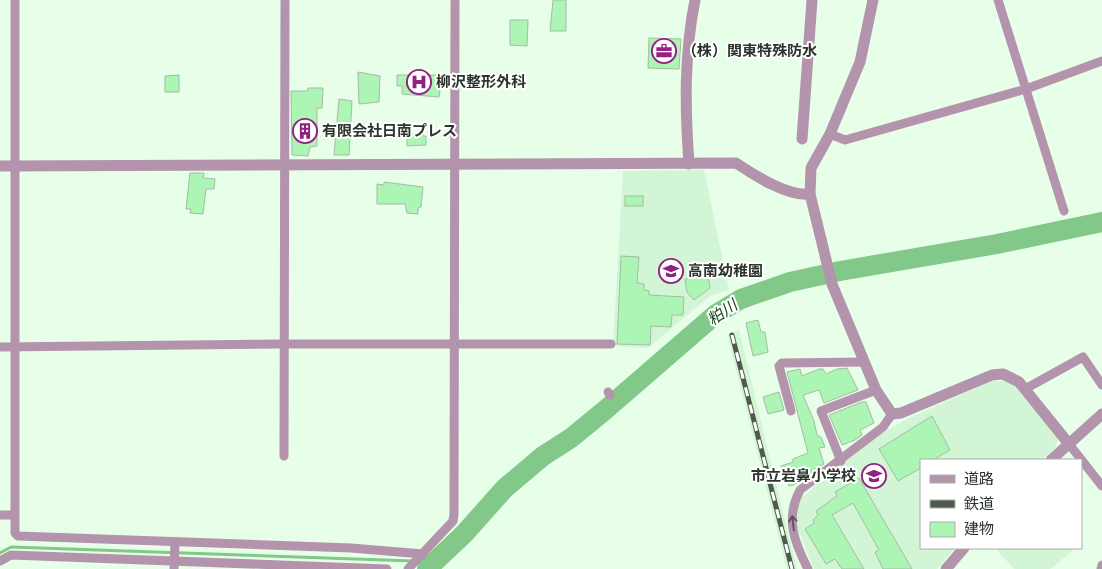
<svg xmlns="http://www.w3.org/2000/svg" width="1102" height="569" font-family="Montserrat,'Noto Sans JP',sans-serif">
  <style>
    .built { fill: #d2f5d5 }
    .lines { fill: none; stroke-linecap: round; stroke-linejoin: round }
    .stream { stroke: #82c889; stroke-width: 3 }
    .river { stroke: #82c889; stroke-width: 20 }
    .building { fill: #adf5b4; stroke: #a2bda4 }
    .minor { stroke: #b494ac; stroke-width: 9 }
    .tertiary { stroke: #b494ac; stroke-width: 11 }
    .rail-casing { stroke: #4e5a4e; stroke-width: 5 }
    .rail { stroke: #fff; stroke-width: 3; stroke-dasharray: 9; stroke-linecap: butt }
    .oneway { stroke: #5b5658 }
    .labels { text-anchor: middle; stroke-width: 4; stroke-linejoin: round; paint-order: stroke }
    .poi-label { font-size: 15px; font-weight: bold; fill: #2b352b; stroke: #fff; text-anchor: start }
    .water-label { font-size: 16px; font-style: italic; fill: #184920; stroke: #fff }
  </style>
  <rect width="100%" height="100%" fill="#e7fee9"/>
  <!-- built -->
  <g class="built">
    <path d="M704 170 729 290 710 296 648 348 613 346 623 171Z"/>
    <path d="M739 330 786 525 797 569H787L727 334Z"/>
    <path d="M992 381H1008L1014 385 1058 438 1056 447 1042 460H921V548H955L937 569H814L796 525 795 517 799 500 872 439 911 417Z"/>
    <path d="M995 548H1076L1050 569H1014Z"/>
  </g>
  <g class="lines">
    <!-- stream -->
    <g class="stream">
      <path d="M0 553 11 547 413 561"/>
      <path d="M419 561H435"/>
    </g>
    <!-- river -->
    <path class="river" d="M427 569 464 534 505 488 543 456 571 438 604 411 716 314 741 299 790 282 840 271 997 244 1102 222"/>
  </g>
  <!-- building -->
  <g class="building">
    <path d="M553 0H566V31H550Z"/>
    <path d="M510 20H528L527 46 510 45Z"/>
    <path d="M649 38 681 39 679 69 648 68Z"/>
    <path d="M358 72 380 76 379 102 359 104Z"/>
    <path d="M179 75V92H165V76Z"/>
    <path d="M397 75H439L442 77 439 97 402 94V86H397Z"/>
    <path d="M308 88H323L322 108H317V146L310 147 308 156 292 155 291 91H307Z"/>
    <path d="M339 99 352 101 349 155H334Z"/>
    <path d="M407 134H423V136H426V145L407 146Z"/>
    <path d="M190 173H204L203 178 215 179 214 189H206L203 214 190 213 191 209H186Z"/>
    <path d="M384 182 423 187 421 207 418 208V214L407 213 405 204H377V184L384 185Z"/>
    <rect x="625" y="196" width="18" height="10"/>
    <path d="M621 256 639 257 637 283 644 284V290L649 291V295L684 297 683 315H672L671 327 651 326 650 345 617 344Z"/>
    <path d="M708 275 710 288 694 300 687 292 685 279Z"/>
    <path d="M758 320 761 332H765L768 352 753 356 746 323Z"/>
    <path d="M847 368 858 390 824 403 819 390 803 395 814 421 817 435 821 437 825 447 819 448 824 464 811 471 812 473 808 476 798 480 799 483 789 486 781 466 793 462V459L808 453 787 372 800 369 802 376 819 369H823L826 374 837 369Z"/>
    <path d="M779 392 784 410 768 414 763 397Z"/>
    <path d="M862 402H866L874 423 860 430 862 435 855 440 842 445 829 415Z"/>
    <path d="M932 416 950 450 933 460H921V468L898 481 879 449Z"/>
    <path d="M859 478 912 569H883L875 552 879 550 853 503 832 515 864 569H842L835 559 826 564 805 529 814 523 813 520 818 515 816 511 837 496 835 492Z"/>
  </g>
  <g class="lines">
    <!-- minor -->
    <g class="minor">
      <path d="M15 0V533L18 536 351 548 423 554"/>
      <path d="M998 0 1064 211"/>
      <path d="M830 134 845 140 1026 89 1102 61"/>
      <path d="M0 347 284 344H611"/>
      <path d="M1025 389 1083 357 1102 385"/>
      <path d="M608 392 610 395"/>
      <path d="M791 411 779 366 782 363 864 362"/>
      <path d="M1069 444 1102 486"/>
      <path d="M284 456 285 0"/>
      <path d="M841 461 821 411 876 390"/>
      <path d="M0 515H14"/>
      <path d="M0 561 11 555 387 569"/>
      <path d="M174 569 175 542"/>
      <path d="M408 569 453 521 454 514 455 0"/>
      <path d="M808 569C794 542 785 518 800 490L883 427 892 414"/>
      <path d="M1101 569 1102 565"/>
    </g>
    <!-- tertiary -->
    <g class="tertiary">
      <path d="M873 0 860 62 830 134 811 168 810 194 832 284 876 390 892 414 901 413 992 375 1003 374 1019 382 1069 444"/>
      <path d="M802 139 812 0"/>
      <path d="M689 164C685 108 684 55 695 0"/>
      <path d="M0 166 736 163C754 175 788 197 810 194"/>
      <path d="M1051 460 1102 414"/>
      <path d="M946 569 964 548"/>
    </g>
    <defs>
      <path id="rail" d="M732 335 792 569"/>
    </defs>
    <!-- rail casing -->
    <use href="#rail" class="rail-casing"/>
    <!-- rail -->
    <use href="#rail" class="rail"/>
  </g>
  <!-- one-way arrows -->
  <defs><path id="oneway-shaft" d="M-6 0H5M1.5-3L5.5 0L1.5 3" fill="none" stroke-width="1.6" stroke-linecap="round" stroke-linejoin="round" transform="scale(1.25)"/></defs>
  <use class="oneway" href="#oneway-shaft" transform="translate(793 523) rotate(-97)"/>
  <!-- icons -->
  <defs>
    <symbol id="office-ring" viewBox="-11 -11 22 22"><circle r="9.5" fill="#fff" stroke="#912182" stroke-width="1.5"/><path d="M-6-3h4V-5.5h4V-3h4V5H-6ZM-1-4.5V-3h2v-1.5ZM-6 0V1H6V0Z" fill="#912182"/></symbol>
    <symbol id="hospital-ring" viewBox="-11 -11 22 22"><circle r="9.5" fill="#fff" stroke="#912182" stroke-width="1.5"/><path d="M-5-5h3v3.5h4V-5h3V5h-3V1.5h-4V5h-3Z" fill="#912182"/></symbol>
    <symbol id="building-ring" viewBox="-11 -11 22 22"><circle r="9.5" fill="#fff" stroke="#912182" stroke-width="1.5"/><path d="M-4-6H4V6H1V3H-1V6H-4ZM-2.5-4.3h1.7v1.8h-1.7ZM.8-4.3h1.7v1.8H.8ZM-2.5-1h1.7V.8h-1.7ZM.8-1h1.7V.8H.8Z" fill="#912182"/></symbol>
    <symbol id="school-ring" viewBox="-11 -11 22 22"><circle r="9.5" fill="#fff" stroke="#912182" stroke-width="1.5"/><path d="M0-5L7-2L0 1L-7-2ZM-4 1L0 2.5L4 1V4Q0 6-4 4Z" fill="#912182"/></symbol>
  </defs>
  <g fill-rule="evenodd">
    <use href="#office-ring" x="650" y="37" width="28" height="28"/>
    <use href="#hospital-ring" x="405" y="68" width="28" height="28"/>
    <use href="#building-ring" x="291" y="117" width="28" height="28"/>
    <use href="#school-ring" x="657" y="257" width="28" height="28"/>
    <use href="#school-ring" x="860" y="462" width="28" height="28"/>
  </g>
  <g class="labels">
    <!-- poi labels -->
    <g class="poi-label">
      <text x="682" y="56">（株）関東特殊防水</text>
      <text x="436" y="87">柳沢整形外科</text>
      <text x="322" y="136">有限会社日南プレス</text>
      <text x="688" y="276">高南幼稚園</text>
      <text x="856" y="481" text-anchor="end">市立岩鼻小学校</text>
    </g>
    <!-- water labels -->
    <g class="water-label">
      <text transform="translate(722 312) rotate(-35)" y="6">粕川</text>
    </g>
  </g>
  <!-- legend -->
  <rect x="920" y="459" width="162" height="90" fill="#ffffff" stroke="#aaaeaa"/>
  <rect x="930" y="475" width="25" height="8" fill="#b494ac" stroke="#aaaeaa"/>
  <text x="964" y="484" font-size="15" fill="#2b352b">道路</text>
  <rect x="930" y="500" width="25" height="8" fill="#4e5a4e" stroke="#aaaeaa"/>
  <text x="964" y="509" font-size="15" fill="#2b352b">鉄道</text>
  <rect x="930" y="522" width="25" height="15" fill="#adf5b4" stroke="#aaaeaa"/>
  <text x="964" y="534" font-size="15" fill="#2b352b">建物</text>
</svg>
